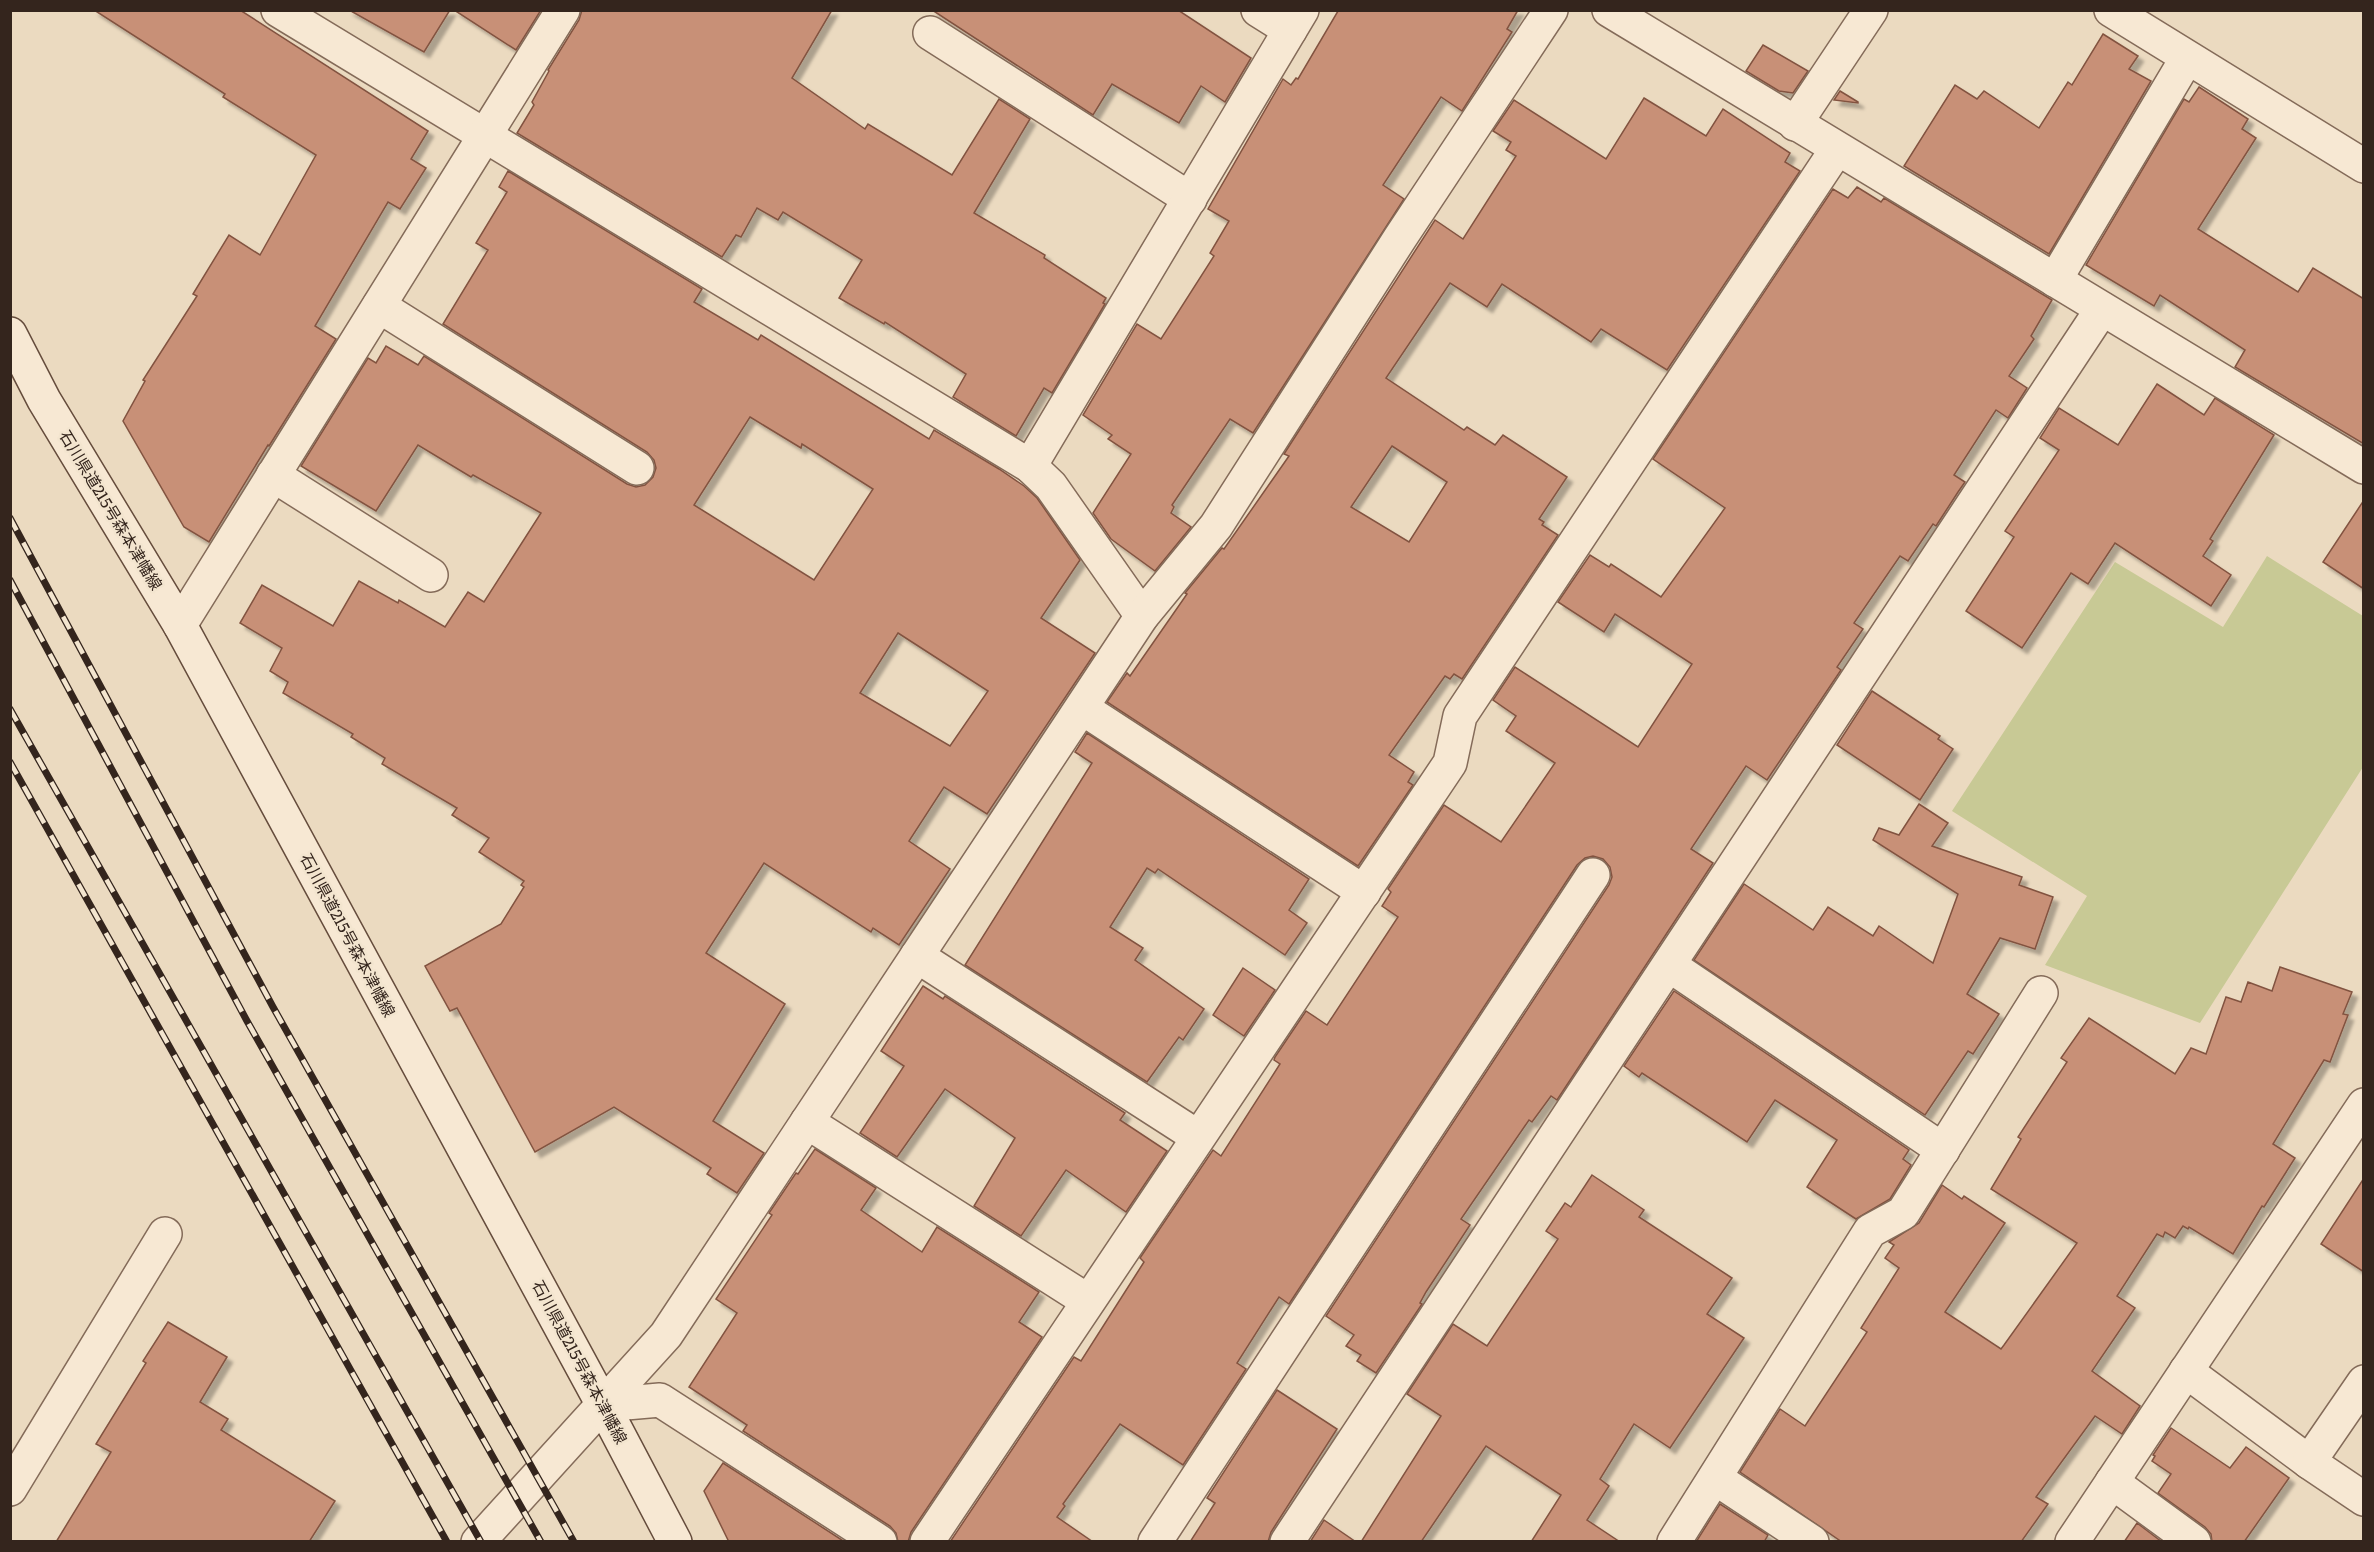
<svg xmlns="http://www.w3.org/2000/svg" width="2374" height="1552" font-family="Literata,'Noto Sans JP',serif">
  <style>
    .green { fill: #c8c995 }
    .building { fill: #c89077; stroke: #825340; stroke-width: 1.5; fill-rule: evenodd; filter: url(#shadow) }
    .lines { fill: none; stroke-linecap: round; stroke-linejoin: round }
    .minor-casing { stroke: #846b59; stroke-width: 36 }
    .secondary-casing { stroke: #654c3c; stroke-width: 36 }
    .minor { stroke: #f7e8d3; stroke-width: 33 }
    .secondary { stroke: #f7e8d3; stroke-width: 33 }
    .rail-casing { stroke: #34251d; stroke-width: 7 }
    .rail { stroke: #f3e5cf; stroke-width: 4.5; stroke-dasharray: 14; stroke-linecap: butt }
    .labels { text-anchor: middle; stroke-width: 5; stroke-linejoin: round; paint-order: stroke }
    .street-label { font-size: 16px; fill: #34251d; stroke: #f3e5cf }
  </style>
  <defs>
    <filter id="shadow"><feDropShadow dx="5.5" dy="5.5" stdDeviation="1.5" flood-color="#0004"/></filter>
  </defs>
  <rect width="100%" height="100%" fill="#ebdac0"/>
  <!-- green -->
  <path class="green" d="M2267 556 2363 616V767L2200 1023 2045 965 2087 896 1952 811 2115 562 2223 627Z"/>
  <!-- building -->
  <g class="building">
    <path d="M94 10H240L428 131 411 159 426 168 400 209 388 202 315 326 336 339 269 446 268 445 209 542 184 527 123 421 145 381 143 380 197 296 193 294 229 235 260 255 316 155 223 97 225 94Z"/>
    <path d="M349 10H450L424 52Z"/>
    <path d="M454 10H541L516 50Z"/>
    <path d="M582 10H832L792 78 865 129 868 124 952 175 999 99 1030 119 974 213 1045 255 1044 258 1106 298 1103 303 1105 304 1052 393 1044 388 1016 436 953 397 966 374 885 322 884 324 839 298 862 260 783 212 778 220 757 208 741 237 736 235 722 257 517 133 534 105 532 102 549 71 548 70 579 20Z"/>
    <path d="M932 10H1178L1251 58 1225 102 1201 86 1179 123 1112 84 1093 115Z"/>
    <path d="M1518 10 1507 29 1512 32 1462 111 1441 97 1383 185 1404 199 1253 433 1230 419 1172 505 1174 507 1171 513 1191 527 1155 571 1111 539 1093 513 1131 454 1108 439 1112 435 1083 415 1137 324 1161 339 1214 256 1210 253 1229 221 1208 209 1283 79 1291 85 1296 78 1298 79 1338 11Z"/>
    <path d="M2103 34 2138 56 2129 69 2151 81 2049 254 1904 166 1955 85 1977 99 1984 91 2039 128 2068 82 2072 85Z"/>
    <path d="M1763 45 1808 71 1793 93 1779 91 1746 71Z"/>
    <path d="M2199 87 2248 119 2242 129 2256 138 2198 229 2298 292 2313 268 2364 299V444L2235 367 2245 350 2160 295 2154 306 2086 265 2184 99 2189 102Z"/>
    <path d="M1840 91 1858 102V103L1834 100Z"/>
    <path d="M1644 98 1706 136 1723 109 1790 153 1785 162 1800 171 1667 370 1601 329 1591 342 1502 284 1487 307 1450 283 1386 378 1464 430 1467 427 1495 445 1503 435 1567 477 1539 519 1544 522 1542 525 1558 535 1462 679 1454 674 1450 679 1445 676 1389 755 1414 772 1408 782 1413 785 1358 866 1107 702 1127 673 1130 676 1187 594 1185 593 1222 548 1224 549 1289 456 1284 454 1435 220 1463 239 1516 156 1506 150 1511 142 1493 131 1514 100 1606 159ZM1392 446 1447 482 1409 542 1351 507Z"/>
    <path d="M508 171 702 289 694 302 758 340 761 335 929 439 934 430 999 469 1024 486 1037 498 1080 560 1041 618 1095 653 987 814 944 787 909 841 950 869 899 945 873 928 871 932 764 863 706 953 785 1004 713 1121 764 1153 737 1193 707 1174 711 1168 614 1107 535 1152 457 1008 450 1011 425 966 501 924 524 887 521 885 524 881 479 852 489 838 452 815 457 808 382 764 385 758 351 737 353 734 283 693 288 682 270 671 282 648 240 623 262 585 333 626 359 581 398 603 399 600 445 627 468 592 484 602 541 513 473 475 471 477 418 445 376 511 301 466 368 358 376 363 386 346 418 365 424 356 627 484 636 487 645 485 653 477 656 468 654 460 647 452 443 324 488 250 476 243 507 192 499 187ZM750 417 801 448 802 444 873 489 814 580 694 505ZM898 633 988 691 950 746 860 693Z"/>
    <path d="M1857 187 1881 202 1884 198 2052 300 2031 336 2034 339 2009 376 2027 388 2008 418 1996 410 1954 475 1965 482 1958 492 1936 526 1933 524 1908 561 1900 556 1854 623 1863 629 1837 667 1841 670 1767 780 1746 766 1691 849 1713 863 1557 1100 1551 1096 1532 1122 1529 1120 1461 1219 1470 1225 1426 1292 1420 1303 1422 1304 1376 1373 1357 1361 1361 1355 1346 1346 1354 1335 1326 1316 1609 885 1612 877 1610 867 1603 859 1593 856 1585 858 1577 865 1289 1304 1279 1297 1237 1363 1246 1369 1183 1465 1120 1424 1063 1504 1065 1506 1057 1517 1093 1542H950L1074 1357 1081 1361 1144 1262 1140 1258 1213 1150 1221 1156 1280 1064 1274 1060 1275 1057 1306 1011 1327 1025 1398 917 1382 906 1391 892 1388 889 1444 805 1501 842 1555 763 1506 731 1516 716 1493 700 1515 667 1638 747 1692 664 1615 614 1604 632 1558 602 1590 555 1609 567 1611 564 1661 597 1725 508 1653 459 1833 189 1848 198Z"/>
    <path d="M2157 384 2204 415 2215 398 2274 435 2210 539 2213 541 2203 556 2231 575 2211 606 2115 543 2088 584 2071 573 2022 648 1966 611 2014 537 2005 531 2059 450 2040 438 2059 408 2118 445Z"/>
    <path d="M2364 500V589L2323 562Z"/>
    <path d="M1872 691 1940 736 1938 739 1953 749 1920 800 1837 745Z"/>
    <path d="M1087 733 1309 879 1289 910 1307 923 1285 955 1158 869 1155 873 1147 868 1110 927 1143 948 1135 960 1204 1009 1183 1040 1179 1037 1147 1082 965 965 1092 763 1075 752Z"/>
    <path d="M1919 804 1948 823 1932 846 2022 877 2019 885 2053 897 2035 949 2000 938 1967 994 1999 1014 1973 1054 1968 1051 1925 1115 1694 960 1744 884 1813 930 1828 907 1873 936 1879 926 1933 963 1958 894 1873 840 1879 828 1899 835Z"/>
    <path d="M2280 967 2352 992 2343 1014 2348 1015 2330 1062 2324 1060 2273 1144 2295 1158 2264 1207 2262 1206 2233 1254 2189 1227 2188 1229 2183 1226 2175 1238 2165 1232 2163 1237 2157 1234 2117 1296 2135 1308 2092 1371 2140 1406 2122 1434 2095 1416 2036 1497 2048 1504 2021 1542H1842L1740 1472 1780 1409 1805 1426 1867 1332 1861 1328 1899 1268 1885 1258 1894 1245 1889 1242 1919 1223 1942 1185 1962 1199 1964 1196 2005 1223 1945 1312 2001 1349 2004 1345 2077 1243 1991 1189 2021 1139 2018 1137 2067 1062 2061 1058 2089 1018 2175 1074 2191 1048 2206 1054 2226 997 2241 1002 2248 982 2272 991Z"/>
    <path d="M1243 968 1275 990 1244 1036 1213 1015Z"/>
    <path d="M923 986 943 999 945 996 1125 1113 1120 1120 1167 1151 1126 1212 1066 1170 1021 1236 974 1206 1015 1138 945 1089 897 1157 860 1133 904 1066 881 1051Z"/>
    <path d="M1674 991 1909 1150 1903 1159 1911 1165 1890 1199 1856 1219 1807 1187 1837 1140 1775 1100 1747 1142 1642 1073 1639 1077 1624 1066Z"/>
    <path d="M815 1149 876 1188 861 1210 922 1252 937 1227 1039 1292 1019 1322 1042 1337 911 1532 908 1542H898L896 1533 890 1526 743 1431 747 1425 689 1387 737 1313 716 1299 772 1215 769 1213 796 1173 798 1174Z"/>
    <path d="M1592 1175 1644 1210 1639 1217 1732 1278 1707 1314 1744 1338 1670 1448 1634 1424 1600 1479 1609 1486 1587 1520 1620 1542H1531L1561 1495 1486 1446 1421 1542H1361L1441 1416 1407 1394 1453 1324 1487 1346 1558 1239 1546 1231 1565 1203 1571 1207Z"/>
    <path d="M2364 1178V1272L2321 1244Z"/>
    <path d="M168 1322 227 1357 200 1402 228 1419 221 1430 335 1501 309 1542H56L111 1452 96 1444 146 1363 143 1361Z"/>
    <path d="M1277 1390 1337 1429 1271 1532 1268 1542H1190L1215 1503 1207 1498Z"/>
    <path d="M2171 1428 2230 1468 2246 1447 2289 1478 2244 1542H2212L2211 1534 2205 1527 2158 1493 2171 1474 2152 1461 2155 1456 2153 1455Z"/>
    <path d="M723 1463 845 1542H729L704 1491Z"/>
    <path d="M1720 1504 1768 1535 1764 1542H1696Z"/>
    <path d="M1324 1520 1356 1542H1310Z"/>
    <path d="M2137 1523 2162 1542H2124Z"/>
  </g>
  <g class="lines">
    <defs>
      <g id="minor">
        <path d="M278 10 1030 466 1051 486 1142 616"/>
        <path d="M1258 10 1290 30"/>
        <path d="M1609 10 2364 467"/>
        <path d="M2111 10 2364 166"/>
        <path d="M930 33 1190 199"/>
        <path d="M1795 124 1871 10"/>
        <path d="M2055 280 2187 58"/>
        <path d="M379 306 637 468"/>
        <path d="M1030 466 1302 10"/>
        <path d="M273 475 431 575"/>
        <path d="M180 625 563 10"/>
        <path d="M1082 708 1364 892"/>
        <path d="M917 956 1198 1137"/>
        <path d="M1669 965 1943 1150"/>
        <path d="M807 1122 1088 1301"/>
        <path d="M2186 1371 2309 1462"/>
        <path d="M2364 1382 2309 1462 2364 1499"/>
        <path d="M603 1405 660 1400 880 1542"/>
        <path d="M1715 1478 1812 1542"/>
        <path d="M2112 1482 2194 1542"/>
        <path d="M10 1489 165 1234"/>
        <path d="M478 1542 666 1335 1142 616 1216 526 1400 238 1551 10"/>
        <path d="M927 1542 1450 763 1460 716 1837 149"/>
        <path d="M1155 1542 1593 875"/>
        <path d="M1287 1542 2102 309"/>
        <path d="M1674 1542 1870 1231 1903 1213 2041 993"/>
        <path d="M2072 1542 2364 1105"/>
      </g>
      <path id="secondary" d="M10 334 44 400 180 625 603 1405 675 1542"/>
    </defs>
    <!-- minor casing -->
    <use href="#minor" class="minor-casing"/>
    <!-- secondary casing -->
    <use href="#secondary" class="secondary-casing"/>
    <!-- minor -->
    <use href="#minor" class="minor"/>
    <!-- secondary -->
    <use href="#secondary" class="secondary"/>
    <defs>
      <g id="rail">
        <path d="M10 518 273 1007 574 1542"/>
        <path d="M10 580 247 1021 541 1542"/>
        <path d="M10 709 481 1542"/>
        <path d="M10 762 447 1542"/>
      </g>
    </defs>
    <!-- rail casing -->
    <use href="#rail" class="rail-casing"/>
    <!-- rail -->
    <use href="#rail" class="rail"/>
  </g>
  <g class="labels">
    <!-- street labels -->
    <g class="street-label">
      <text transform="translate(111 510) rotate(59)" y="6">石川県道215号森本津幡線</text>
      <text transform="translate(348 935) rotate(62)" y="6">石川県道215号森本津幡線</text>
      <text transform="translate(580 1362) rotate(62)" y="6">石川県道215号森本津幡線</text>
    </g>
  </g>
  <!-- border -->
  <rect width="2374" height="1552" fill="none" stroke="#34251d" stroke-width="24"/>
</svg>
